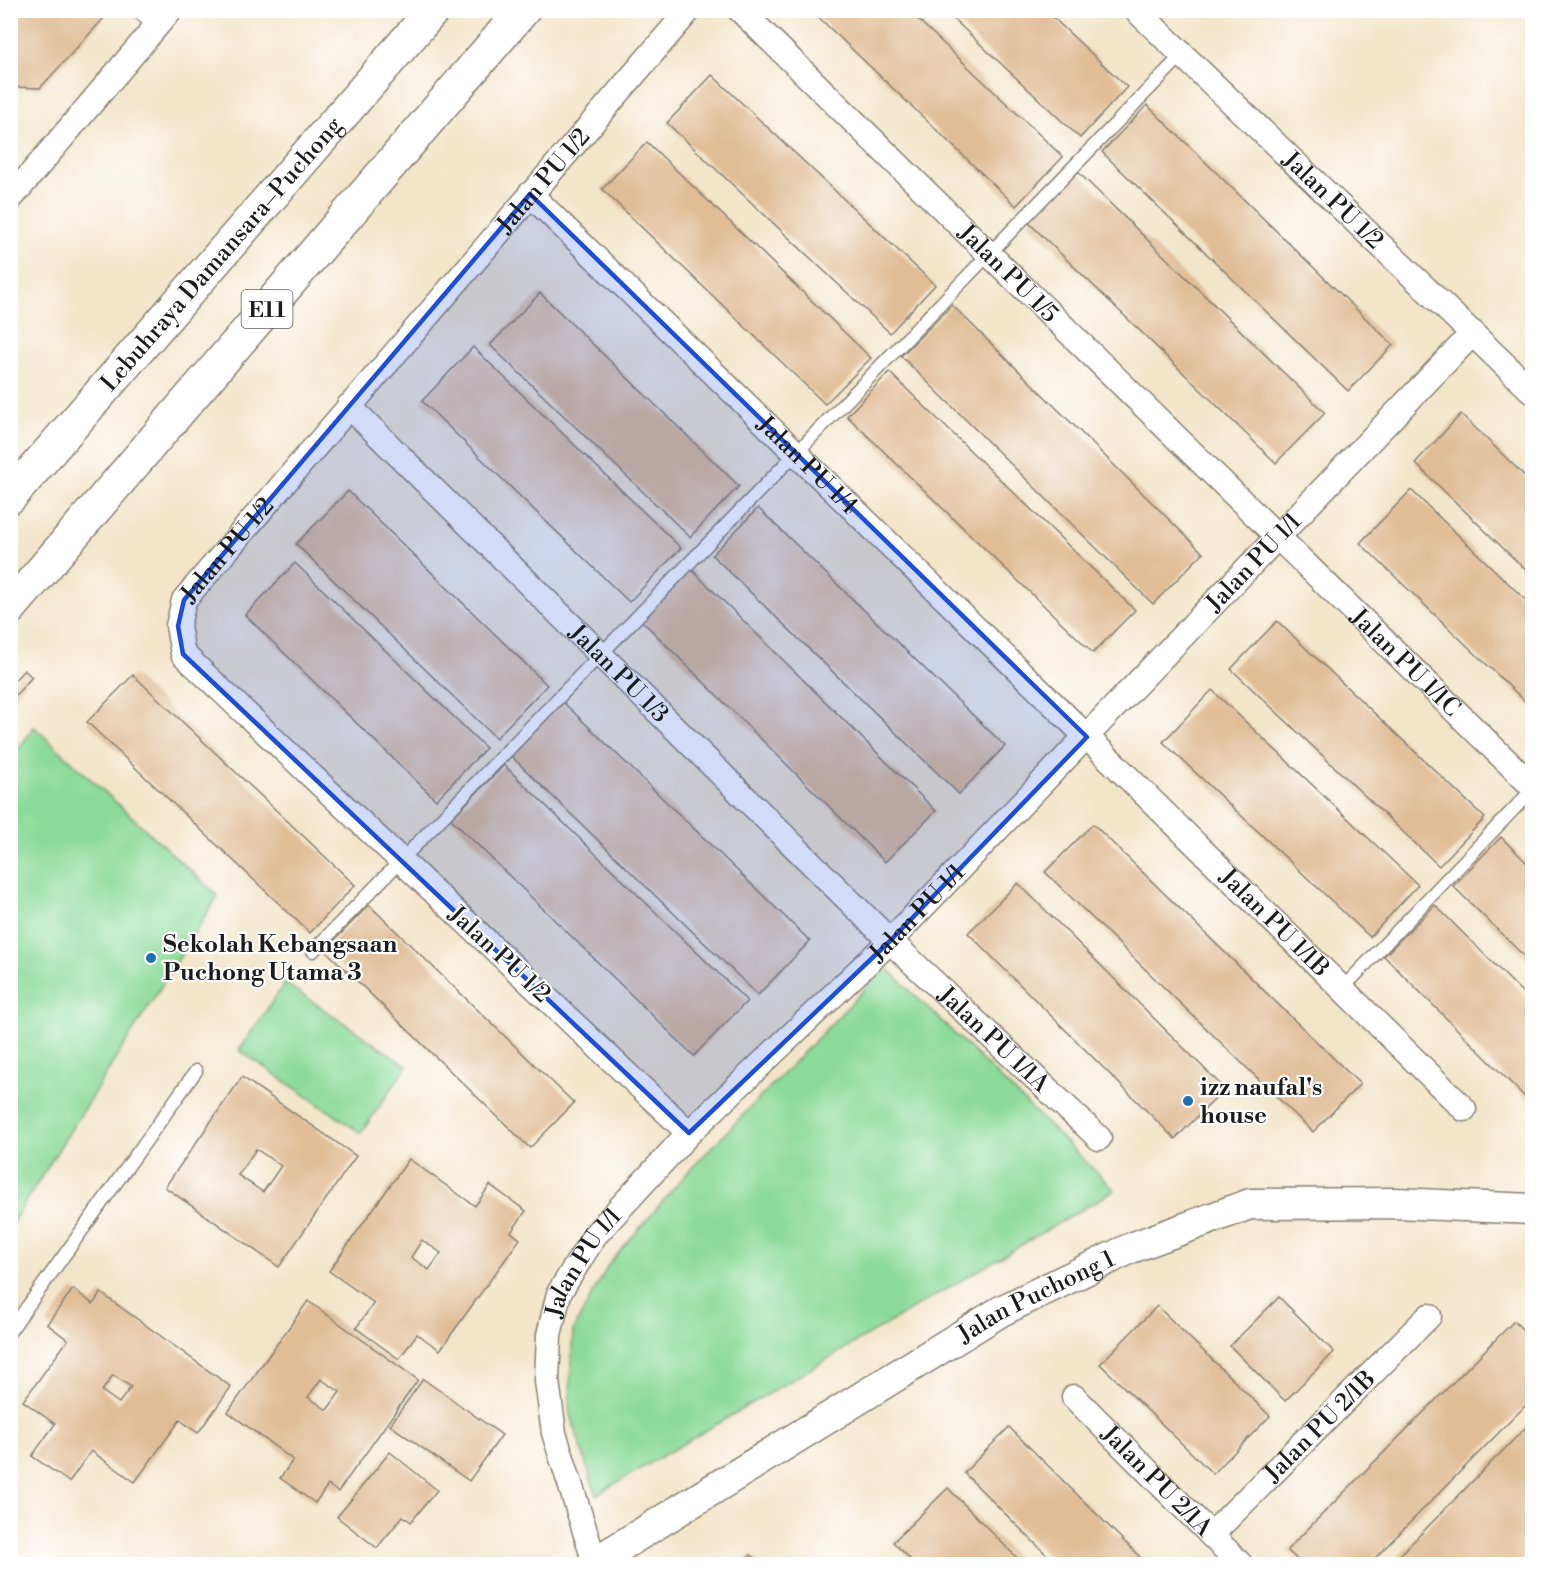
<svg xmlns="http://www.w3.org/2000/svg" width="1543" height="1575" font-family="'Libre Bodoni',serif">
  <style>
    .green { fill: #8bda99; stroke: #547b5a; stroke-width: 1.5 }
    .building { fill: #e0bd96; fill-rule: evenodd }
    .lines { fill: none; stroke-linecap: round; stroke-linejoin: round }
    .service-casing { stroke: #888073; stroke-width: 15 }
    .minor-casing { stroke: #888073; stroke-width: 27 }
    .tertiary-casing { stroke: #888073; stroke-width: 33 }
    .motorway-casing { stroke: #888073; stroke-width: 36 }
    .service { stroke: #fff; stroke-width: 12 }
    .minor { stroke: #fff; stroke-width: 24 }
    .tertiary { stroke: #fff; stroke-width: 30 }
    .motorway { stroke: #fff; stroke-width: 33 }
    .marked { fill: #1d4ed8; fill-opacity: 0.2; stroke: #1d4ed8; stroke-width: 4.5; stroke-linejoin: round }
    .poi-dot { fill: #1f6fb2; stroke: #fff; stroke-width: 2 }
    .labels { text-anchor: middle; stroke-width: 4.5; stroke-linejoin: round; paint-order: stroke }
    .shield { fill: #fff; stroke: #606060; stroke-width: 1.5 }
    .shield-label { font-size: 22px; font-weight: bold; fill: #1c1c1c }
    .street-label { font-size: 24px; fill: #1c1c1c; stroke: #fff }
    .poi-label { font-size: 24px; font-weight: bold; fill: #1c1c1c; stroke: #fff; text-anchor: start }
  </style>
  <rect width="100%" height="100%" fill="#fff"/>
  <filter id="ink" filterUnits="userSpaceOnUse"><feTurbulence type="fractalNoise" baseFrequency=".0167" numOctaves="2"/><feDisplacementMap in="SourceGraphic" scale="12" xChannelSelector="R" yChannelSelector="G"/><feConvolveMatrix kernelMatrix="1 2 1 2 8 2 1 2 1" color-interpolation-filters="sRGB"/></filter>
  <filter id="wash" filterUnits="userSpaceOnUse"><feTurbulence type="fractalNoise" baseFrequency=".008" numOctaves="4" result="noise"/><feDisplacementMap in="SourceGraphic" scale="24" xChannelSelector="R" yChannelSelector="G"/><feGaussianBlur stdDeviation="1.35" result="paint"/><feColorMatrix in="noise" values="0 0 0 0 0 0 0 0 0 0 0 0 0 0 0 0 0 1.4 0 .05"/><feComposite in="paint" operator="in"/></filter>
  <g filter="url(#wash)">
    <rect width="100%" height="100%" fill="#f3e5ca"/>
    <!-- green -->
    <g class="green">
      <path d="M34 727 218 896 11 1225V759Z"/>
      <path d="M886 967 1115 1190 596 1495 569 1409 573 1330 609 1264 687 1173Z"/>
      <path d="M285 983 407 1066 361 1133 239 1050Z"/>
    </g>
    <g id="blocks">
      <!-- building -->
      <g class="building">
        <path d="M10 10H96L104 18 40 88 10 87Z"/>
        <path d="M811 10H908L1063 157 1016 206Z"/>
        <path d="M944 10H1045L1127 87 1080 138Z"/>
        <path d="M712 75 935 285 890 333 667 123Z"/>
        <path d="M1147 105 1393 345 1348 391 1102 152Z"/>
        <path d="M647 142 871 358 825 404 602 189Z"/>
        <path d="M1077 171 1325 413 1276 463 1028 222Z"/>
        <path d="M540 293 739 486 690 537 490 345Z"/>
        <path d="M952 305 1203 553 1153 604 901 356Z"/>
        <path d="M473 347 681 548 629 602 422 401Z"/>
        <path d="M889 372 1135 610 1093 653 847 416Z"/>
        <path d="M1461 414 1532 483V576L1415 463Z"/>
        <path d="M1411 490 1532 606V708L1360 543Z"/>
        <path d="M348 491 547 685 496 738 296 544Z"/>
        <path d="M758 508 1005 746 959 794 712 555Z"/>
        <path d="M295 563 486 748 436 800 245 615Z"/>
        <path d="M691 569 936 811 885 862 641 620Z"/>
        <path d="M1277 621 1485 818 1439 866 1231 669Z"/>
        <path d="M24 670 32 677 12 699 10 698V685Z"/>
        <path d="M133 675 355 885 310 933 87 722Z"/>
        <path d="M1212 690 1418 885 1370 937 1163 742Z"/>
        <path d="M563 702 810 941 758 995 511 756Z"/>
        <path d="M504 765 747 1001 694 1056 451 819Z"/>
        <path d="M1093 824 1360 1084 1313 1132 1045 872Z"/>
        <path d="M1501 837 1532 868V964L1453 886Z"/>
        <path d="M1018 883 1225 1089 1175 1139 968 933Z"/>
        <path d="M369 905 574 1103 530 1148 325 950Z"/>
        <path d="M1435 905 1532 1002V1104L1384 956Z"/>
        <path d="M242 1077 356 1156 279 1267 165 1187ZM256 1149 281 1166 263 1192 238 1175Z"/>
        <path d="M409 1159 475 1206 490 1185 526 1211 511 1232 520 1239 440 1350 417 1334 399 1359 356 1328 374 1303 329 1271ZM422 1240 441 1253 429 1270 411 1257Z"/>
        <path d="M73 1289 93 1304 101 1293 231 1387 198 1433 180 1420 135 1482 91 1451 69 1482 32 1456 55 1424 23 1401 68 1340 47 1324ZM113 1375 131 1387 119 1403 102 1391Z"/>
        <path d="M1279 1297 1334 1352 1285 1401 1230 1346Z"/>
        <path d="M308 1301 418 1380 338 1492 328 1485 315 1503 280 1478 293 1460 228 1412ZM321 1379 340 1392 327 1410 308 1397Z"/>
        <path d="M1157 1306 1270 1416 1213 1474 1100 1364Z"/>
        <path d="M1514 1321 1532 1339V1399L1369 1564H1302L1287 1550Z"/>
        <path d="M423 1379 502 1435 469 1481 390 1425Z"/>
        <path d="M1532 1421V1549L1518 1564H1391Z"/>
        <path d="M1009 1427 1147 1564H1056L964 1473Z"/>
        <path d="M390 1452 437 1490 411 1522 403 1516 377 1548 337 1517Z"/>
        <path d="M948 1488 1023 1564H915L893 1542Z"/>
        <path d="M751 1555 761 1564H742Z"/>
      </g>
    </g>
  </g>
  <g filter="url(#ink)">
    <use href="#blocks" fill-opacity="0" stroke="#888073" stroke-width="1.5"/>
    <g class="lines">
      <defs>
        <g id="service">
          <path d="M137 10 155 27"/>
          <path d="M313 951 1182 55"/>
          <path d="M1342 989 1532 790"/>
          <path d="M10 1331 196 1071"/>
        </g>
        <g id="minor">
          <path id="s1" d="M740 10 1532 786"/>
          <path id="s2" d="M1136 10 1532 391"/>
          <path id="s3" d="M530 194 1087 737 1464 1109"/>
          <path d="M10 199 170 10"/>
          <path id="s4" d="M349 406 890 941 1099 1138"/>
          <path id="s5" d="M689 1133 183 654 178 626 184 600 689 10"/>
          <path id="s6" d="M1074 1397 1240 1564"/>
          <path id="s7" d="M1211 1535 1429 1316"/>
          <path id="s8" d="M595 1563 554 1433 547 1381 549 1335 559 1293 595 1235 689 1133 890 941 1473 333"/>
        </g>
        <g id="tertiary">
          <path id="s9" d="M592 1564 1001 1311 1131 1248 1250 1204 1396 1203 1532 1209"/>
        </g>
        <g id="motorway">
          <path id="s10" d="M10 497 433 10"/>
          <path d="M10 608 523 10"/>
        </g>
      </defs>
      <!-- service casing -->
      <use href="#service" class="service-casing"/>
      <!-- minor casing -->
      <use href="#minor" class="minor-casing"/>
      <!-- tertiary casing -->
      <use href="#tertiary" class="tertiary-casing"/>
      <!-- motorway casing -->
      <use href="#motorway" class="motorway-casing"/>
      <!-- service -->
      <use href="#service" class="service"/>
      <!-- minor -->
      <use href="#minor" class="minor"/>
      <!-- tertiary -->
      <use href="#tertiary" class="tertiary"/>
      <!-- motorway -->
      <use href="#motorway" class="motorway"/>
    </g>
  </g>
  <!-- marked area -->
  <path class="marked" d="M530 194 1087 737 890 941 689 1133 183 654 178 626 184 600Z"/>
  <!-- markers -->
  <g class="poi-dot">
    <circle cx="151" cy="958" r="6"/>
    <circle cx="1188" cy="1101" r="6"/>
  </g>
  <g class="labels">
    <!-- shield labels -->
    <rect class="shield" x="241.5" y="290" width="51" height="38" rx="4.5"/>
    <g class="shield-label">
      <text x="267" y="317">E11</text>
    </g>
    <!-- street labels -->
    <g class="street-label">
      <text dy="8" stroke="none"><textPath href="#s5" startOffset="1304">Jalan PU 1/2</textPath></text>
      <text dy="8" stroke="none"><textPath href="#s2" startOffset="274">Jalan PU 1/2</textPath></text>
      <text dy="8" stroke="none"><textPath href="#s10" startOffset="322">Lebuhraya Damansara–Puchong</textPath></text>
      <text dy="8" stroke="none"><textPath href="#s1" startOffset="376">Jalan PU 1/5</textPath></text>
      <text dy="8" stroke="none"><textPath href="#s3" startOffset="388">Jalan PU 1/4</textPath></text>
      <text dy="8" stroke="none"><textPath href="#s5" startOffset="818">Jalan PU 1/2</textPath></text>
      <text dy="8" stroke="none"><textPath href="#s8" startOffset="1288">Jalan PU 1/1</textPath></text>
      <text dy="8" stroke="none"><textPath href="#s1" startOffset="932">Jalan PU 1/1C</textPath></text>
      <text dy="8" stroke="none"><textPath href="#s4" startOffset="380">Jalan PU 1/3</textPath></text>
      <text dy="8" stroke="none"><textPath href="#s8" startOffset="802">Jalan PU 1/1</textPath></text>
      <text dy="8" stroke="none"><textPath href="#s3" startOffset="1042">Jalan PU 1/1B</textPath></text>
      <text transform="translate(500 954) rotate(43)" y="8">Jalan PU 1/2</text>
      <text dy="8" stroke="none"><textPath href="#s4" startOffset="904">Jalan PU 1/1A</textPath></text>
      <text dy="8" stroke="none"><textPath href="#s8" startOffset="316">Jalan PU 1/1</textPath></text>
      <text dy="8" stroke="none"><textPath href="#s9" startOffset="519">Jalan Puchong 1</textPath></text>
      <text dy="8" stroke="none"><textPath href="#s7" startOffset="154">Jalan PU 2/1B</textPath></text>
      <text dy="8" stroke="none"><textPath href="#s6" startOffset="118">Jalan PU 2/1A</textPath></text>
    </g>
    <!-- poi labels -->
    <g class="poi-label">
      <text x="163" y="952">Sekolah Kebangsaan<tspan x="163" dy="28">Puchong Utama 3</tspan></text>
      <text x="1200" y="1095">izz naufal's<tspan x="1200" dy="28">house</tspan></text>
    </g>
  </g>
  <!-- margin -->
  <rect width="1543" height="1575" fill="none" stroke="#fff" stroke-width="36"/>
</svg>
